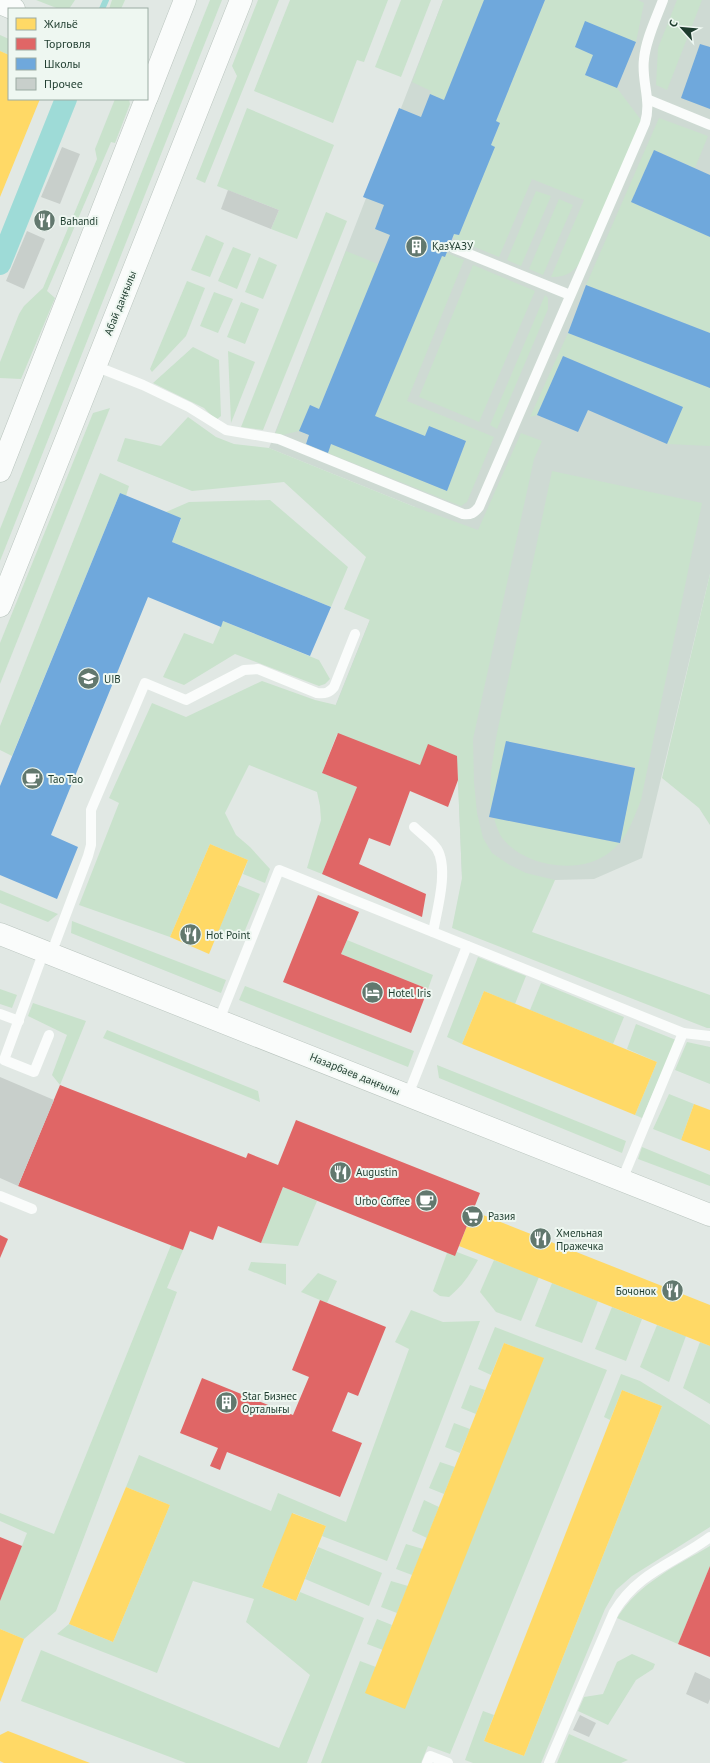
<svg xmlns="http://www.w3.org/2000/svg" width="710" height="1763" font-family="'PT Sans',sans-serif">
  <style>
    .built { fill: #cedad3 }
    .green { fill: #c9e2cc }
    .homes { fill: #ffd966 }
    .shops { fill: #e06666 }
    .schools { fill: #6fa8dc }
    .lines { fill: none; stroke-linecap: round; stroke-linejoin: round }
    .stream { stroke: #9edbd7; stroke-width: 6 }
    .canal { stroke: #9edbd7; stroke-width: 22 }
    .building { fill: #c8cfcb }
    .secondary-casing { stroke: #bac5bf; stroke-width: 23 }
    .lane { stroke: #fafcfb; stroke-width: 10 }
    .secondary { stroke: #fafcfb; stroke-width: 22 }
    .labels { text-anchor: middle; stroke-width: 4; stroke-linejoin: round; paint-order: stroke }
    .poi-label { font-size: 11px; fill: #1e3c2e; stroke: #eef7f1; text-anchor: start }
    .street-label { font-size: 11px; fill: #1e3c2e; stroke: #eef7f1 }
  </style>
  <rect width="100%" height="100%" fill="#e1e8e4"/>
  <!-- built -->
  <path class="built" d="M443 0H710V574L642 858 594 879 555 880 462 878 457 756 428 745 420 765 326 729 415 507 269 448Z"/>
  <!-- green -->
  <g class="green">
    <path d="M36 0H75L69 9H59Z"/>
    <path d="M112 0H125L121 9H109Z"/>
    <path d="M210 0H222L0 561V529Z"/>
    <path d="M258 0H279L205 183 196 179 237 76 232 66Z"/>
    <path d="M290 0H388L364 62 357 60 333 123 254 91Z"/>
    <path d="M401 0H431L401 77 375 67Z"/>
    <path d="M443 0H484L444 100 430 94 431 91 412 82Z"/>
    <path d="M545 0H638L644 3 636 42 585 22 575 47 593 55 585 75 617 88 641 120 585 256C575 270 570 277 551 277L584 200 532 179 499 257 453 238 454 234 459 235 494 147 491 145 500 123 496 121Z"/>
    <path d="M677 0H702L667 90 656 85 658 48Z"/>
    <path d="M0 35 9 39V55L0 51Z"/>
    <path d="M115 99H129L130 104 115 143 111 142 47 291 55 298 21 379 0 378V362L19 314 24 306 43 288 97 159 95 149Z"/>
    <path d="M247 108 334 145 297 239 271 229 279 210 217 186Z"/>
    <path d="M659 118 708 136 695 168 654 150 631 202 710 237V333L586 285Z"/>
    <path d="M536 191 551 196 521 266 507 260Z"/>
    <path d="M559 199 573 205 543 275 529 269Z"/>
    <path d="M326 212 347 221 263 430 241 427Z"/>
    <path d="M206 235 224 243 210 277 191 270Z"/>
    <path d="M233 247 251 254 237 289 218 281Z"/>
    <path d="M346 251 378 264 319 409 310 405 299 431 274 437Z"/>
    <path d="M447 253 464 260 407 401 494 437 467 502 461 506 328 453 331 444 447 491 466 441 429 426 425 436 375 416 442 256 445 257Z"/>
    <path d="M259 257 277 265 263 299 245 292Z"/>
    <path d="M473 265 535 291 479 422 419 397Z"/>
    <path d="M187 281 205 288 186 336 152 372 150 369Z"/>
    <path d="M214 292 233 299 218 333 200 326Z"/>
    <path d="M545 295 548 298V309L497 429 490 425Z"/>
    <path d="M241 302 259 309 245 344 227 337Z"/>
    <path d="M568 333 710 388V446L667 444 682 407 563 356 537 415 530 417Z"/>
    <path d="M193 347 219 360 221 416 216 420 204 408 153 383Z"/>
    <path d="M228 351 255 362 231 423Z"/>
    <path d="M110 408 0 684V643L93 413Z"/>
    <path d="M188 417 216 437 234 444 269 448 415 507 478 530 521 433 542 441 534 459 473 739 474 782 477 813 483 838 492 853 508 864 526 873 555 880 532 932 710 995V1028H707L452 928 462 878 457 757 428 745 420 765 337 734 322 773 357 787 322 874 307 868 321 820 320 806 317 792 249 765 225 813 236 835 250 847 270 869 265 883 243 874 248 860 210 844 170 937 79 905 119 803 109 798 152 703 186 717 262 681 315 700 336 705 370 620 344 609 366 557 284 482 192 491 117 461 125 438 161 446Z"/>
    <path d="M552 471 702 503 641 800C633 820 627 839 610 852 582 875 527 868 504 840 499 835 496 825 494 818L620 843 635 767 506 741 490 811 491 772 496 738Z"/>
    <path d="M100 473 129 486 126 496 120 493 12 756 0 750V726Z"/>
    <path d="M270 500 348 567 331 607 172 542 181 519 166 512 189 502Z"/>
    <path d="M710 574V825L699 808 662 778Z"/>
    <path d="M223 621 319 660 330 679 325 684 319 686 235 654 184 685 163 677 184 633 213 644Z"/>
    <path d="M238 885 260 894 241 940 218 931Z"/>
    <path d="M0 890 58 914 48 922 0 903Z"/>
    <path d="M72 921 226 980 221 993 71 933Z"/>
    <path d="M347 940 433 975 428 989 341 954Z"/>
    <path d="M478 957 526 976 515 1004 484 991 462 1044 447 1037Z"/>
    <path d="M541 983 624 1017 613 1044 530 1010Z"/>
    <path d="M245 986 414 1051 408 1067 239 1000Z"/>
    <path d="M0 989 17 995 12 1008 0 1004Z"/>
    <path d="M33 1003 86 1021 60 1085 52 1075 67 1035 28 1016Z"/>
    <path d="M636 1024 676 1040 642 1118 635 1115 657 1062 627 1049Z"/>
    <path d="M107 1030 258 1091 260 1102 103 1038Z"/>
    <path d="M687 1042 710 1047V1084L675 1070Z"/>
    <path d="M437 1065 626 1141 622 1153 439 1078Z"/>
    <path d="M669 1094 694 1104 681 1140 653 1129Z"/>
    <path d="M642 1147 710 1175V1186L638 1159Z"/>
    <path d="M283 1187 317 1201 298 1246 261 1243Z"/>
    <path d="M171 1245 183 1250 167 1288 177 1292 56 1611 24 1639 0 1629V1601L27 1533 0 1521V1513L54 1534Z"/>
    <path d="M457 1252 478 1260C469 1276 463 1285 449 1297L440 1296 433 1291 447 1253Z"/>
    <path d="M494 1260 539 1277 521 1321 496 1312 480 1292Z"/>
    <path d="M251 1262 286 1264V1285L248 1270Z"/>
    <path d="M318 1273 337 1281 327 1303 301 1292Z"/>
    <path d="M552 1283 598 1301 582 1343 535 1326Z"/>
    <path d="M612 1307 642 1319 626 1361 595 1349Z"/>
    <path d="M411 1310 443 1322 480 1321 387 1561 322 1536 326 1526 293 1513 262 1587 296 1601 300 1592 364 1618 307 1763H186L21 1701 41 1650 279 1748 310 1675 246 1622 254 1599 193 1581 157 1673 57 1634 69 1624 113 1642 170 1505 126 1487 139 1455 271 1511 278 1493 346 1522 409 1349 395 1342Z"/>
    <path d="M657 1325 686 1336 669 1382 640 1367Z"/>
    <path d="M495 1327 607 1370 450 1754 428 1746 421 1763H321L360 1661 376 1667 543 1358 504 1343 491 1375 478 1369Z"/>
    <path d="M700 1342 710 1346V1404L683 1388Z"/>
    <path d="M621 1374 640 1381 710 1425V1527L632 1576 616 1590 605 1609 541 1763H473L465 1760 483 1711 494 1715 484 1741 524 1756 662 1406 622 1390 610 1420 604 1417Z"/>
    <path d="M470 1385 485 1390 476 1414 461 1408Z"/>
    <path d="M454 1423 470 1429 460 1453 445 1447Z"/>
    <path d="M440 1462 455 1467 444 1494 429 1488Z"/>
    <path d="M424 1500 439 1507 427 1538 412 1531Z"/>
    <path d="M406 1544 423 1549 412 1575 396 1569Z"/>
    <path d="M710 1546V1566L678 1644 617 1618C639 1583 676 1566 710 1546Z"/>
    <path d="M318 1547 382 1573 369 1606 305 1579Z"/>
    <path d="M391 1581 408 1586 397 1613 381 1607Z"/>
    <path d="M377 1619 392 1625 383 1650 367 1644Z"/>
    <path d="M632 1654 655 1664 653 1669 636 1680 608 1725 578 1711 584 1697 603 1694 617 1662Z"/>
    <path d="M569 1734 628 1760 621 1763H557Z"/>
  </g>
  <!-- homes -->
  <g class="homes">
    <path d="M0 51 9 55V99H40L0 197Z"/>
    <path d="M210 844 248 860 209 954 170 937Z"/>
    <path d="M484 991 657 1062 635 1115 462 1044Z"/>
    <path d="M694 1104 710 1110V1151L681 1140Z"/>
    <path d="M473 1211 710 1305V1346L459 1246Z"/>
    <path d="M504 1343 544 1358 405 1709 365 1693Z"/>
    <path d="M622 1390 662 1406 524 1756 484 1741Z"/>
    <path d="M126 1487 170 1505 113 1642 69 1624Z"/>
    <path d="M292 1513 326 1526 296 1601 262 1587Z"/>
    <path d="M0 1629 24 1639 0 1702Z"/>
    <path d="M8 1731 77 1758 90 1763H4L0 1761V1735Z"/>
  </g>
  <!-- shops -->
  <g class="shops">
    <path d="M338 733 420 765 428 744 457 756 458 780 448 807 410 791 390 846 369 838 359 864 426 894 422 917 322 874 357 787 322 773Z"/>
    <path d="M318 895 359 912 341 954 428 989 411 1033 283 982Z"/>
    <path d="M60 1085 246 1158 248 1153 278 1165 296 1120 480 1193 455 1256 283 1187 261 1243 218 1226 213 1240 190 1231 183 1250 18 1186Z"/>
    <path d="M0 1235 8 1239 0 1258Z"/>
    <path d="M320 1300 386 1327 358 1396 348 1392 332 1431 362 1443 340 1497 227 1452 220 1470 210 1466 218 1448 180 1433 202 1378 293 1415 309 1377 292 1370Z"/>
    <path d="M0 1537 22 1546 0 1601Z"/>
    <path d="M710 1566V1657L678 1644Z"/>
  </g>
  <!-- schools -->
  <g class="schools">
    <path d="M484 0H545L496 121 500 123 491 145 495 147 459 235 454 234 445 257 442 256 375 416 425 436 429 426 466 441 447 491 331 444 328 453 306 444 309 435 299 431 310 405 319 409 390 235 375 229 384 205 363 197 399 108 421 117 430 94 444 100Z"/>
    <path d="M585 21 636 42 617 88 585 75 593 55 575 47Z"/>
    <path d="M700 44 710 47V109L681 98Z"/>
    <path d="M654 150 710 175V237L631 202Z"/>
    <path d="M586 285 710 333V388L568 333Z"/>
    <path d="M563 356 683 407 667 444 588 410 578 432 537 415Z"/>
    <path d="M120 493 181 518 172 542 331 607 310 656 223 621 221 627 148 597 51 835 78 847 57 899 0 875V786Z"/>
    <path d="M506 741 635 768 620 843 489 817Z"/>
  </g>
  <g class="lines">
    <!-- stream -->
    <path class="stream" d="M102 9 106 0"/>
    <!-- canal -->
    <path class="canal" d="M0 264 66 99"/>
  </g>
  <!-- building -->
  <g class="building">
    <path d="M62 147 80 154 60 204 41 197Z"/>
    <path d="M228 190 279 210 271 229 221 209Z"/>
    <path d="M27 231 45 239 24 289 6 281Z"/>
    <path d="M0 1077 54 1100 18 1186 0 1178Z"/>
    <path d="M695 1672 710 1679V1699L708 1704 686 1694Z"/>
    <path d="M580 1715 596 1723 589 1737 573 1730Z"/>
  </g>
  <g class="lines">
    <defs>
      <g id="secondary">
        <path d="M0 3 14 9"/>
        <path d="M147 97 185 0"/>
        <path d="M0 471 146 99"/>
        <path d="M0 606 241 0"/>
        <path d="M0 934 710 1215"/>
      </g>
    </defs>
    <!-- secondary casing -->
    <use href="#secondary" class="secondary-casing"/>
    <!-- lane -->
    <g class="lane">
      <path d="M647 99 710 125"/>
      <path d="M454 248 570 295"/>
      <path d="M95 366 143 385 189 407 226 430 279 439 463 514C471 515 474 513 479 507L645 123C652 100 641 81 644 59 646 39 656 19 663 0"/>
      <path d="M414 827C421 834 432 841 437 849 449 869 437 910 433 932"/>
      <path d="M44 951 4 1060 34 1072 49 1035"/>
      <path d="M51 954 88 856 91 845V810L145 683 186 700 244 670 258 669 317 693C325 694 329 693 334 687L355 634"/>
      <path d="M0 1014 19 1021"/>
      <path d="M219 1020 279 870 683 1033"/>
      <path d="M408 1095 467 946"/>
      <path d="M622 1180 683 1033 710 1036"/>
      <path d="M0 1196 32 1209"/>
      <path d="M427 1763 430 1756 448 1763"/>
      <path d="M549 1763 614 1612C638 1572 675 1563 710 1537"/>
    </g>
    <!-- secondary -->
    <use href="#secondary" class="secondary"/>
  </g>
  <!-- icons -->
  <defs>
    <symbol id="restaurant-disc" viewBox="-11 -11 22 22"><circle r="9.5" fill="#62786e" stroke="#eef7f1"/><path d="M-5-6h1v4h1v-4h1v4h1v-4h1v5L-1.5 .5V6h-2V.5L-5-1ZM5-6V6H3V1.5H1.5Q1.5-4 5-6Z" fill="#fff"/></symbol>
    <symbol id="building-disc" viewBox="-11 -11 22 22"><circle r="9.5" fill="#62786e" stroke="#eef7f1"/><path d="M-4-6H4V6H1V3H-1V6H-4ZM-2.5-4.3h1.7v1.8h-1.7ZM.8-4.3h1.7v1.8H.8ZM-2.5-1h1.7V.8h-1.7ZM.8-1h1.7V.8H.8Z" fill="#fff"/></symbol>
    <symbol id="university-disc" viewBox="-11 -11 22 22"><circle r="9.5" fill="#62786e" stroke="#eef7f1"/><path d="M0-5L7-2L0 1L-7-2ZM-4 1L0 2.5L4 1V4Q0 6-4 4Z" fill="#fff"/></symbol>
    <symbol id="cafe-disc" viewBox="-11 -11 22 22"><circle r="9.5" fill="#62786e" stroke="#eef7f1"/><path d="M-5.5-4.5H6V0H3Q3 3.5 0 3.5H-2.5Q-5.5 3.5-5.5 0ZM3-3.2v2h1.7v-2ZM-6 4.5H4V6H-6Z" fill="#fff"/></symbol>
    <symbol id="hotel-disc" viewBox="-11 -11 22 22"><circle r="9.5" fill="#62786e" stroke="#eef7f1"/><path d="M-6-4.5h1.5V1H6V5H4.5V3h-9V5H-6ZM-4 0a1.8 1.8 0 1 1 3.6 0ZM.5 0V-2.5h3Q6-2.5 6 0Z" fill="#fff"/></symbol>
    <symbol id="supermarket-disc" viewBox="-11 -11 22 22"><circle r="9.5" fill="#62786e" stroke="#eef7f1"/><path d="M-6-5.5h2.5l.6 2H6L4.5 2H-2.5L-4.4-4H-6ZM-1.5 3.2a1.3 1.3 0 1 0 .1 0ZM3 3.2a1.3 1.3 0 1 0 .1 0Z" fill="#fff"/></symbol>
  </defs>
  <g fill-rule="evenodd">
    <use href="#restaurant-disc" x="32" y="208" width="25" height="25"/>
    <use href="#building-disc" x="404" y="234" width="25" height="25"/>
    <use href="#university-disc" x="76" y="666" width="25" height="25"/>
    <use href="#cafe-disc" x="20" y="766" width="25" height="25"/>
    <use href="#restaurant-disc" x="178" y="922" width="25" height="25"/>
    <use href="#hotel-disc" x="360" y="980" width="25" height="25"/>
    <use href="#restaurant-disc" x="328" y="1160" width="25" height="25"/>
    <use href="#cafe-disc" x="414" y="1188" width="25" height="25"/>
    <use href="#supermarket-disc" x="460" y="1204" width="25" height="25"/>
    <use href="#restaurant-disc" x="528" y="1226" width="25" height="25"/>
    <use href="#restaurant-disc" x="660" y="1278" width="25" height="25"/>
    <use href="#building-disc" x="214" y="1390" width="25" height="25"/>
  </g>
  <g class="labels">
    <!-- poi labels -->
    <g class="poi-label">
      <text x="60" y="225">Bahandi</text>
      <text x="432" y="250">ҚазҰАЗУ</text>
      <text x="104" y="683">UIB</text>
      <text x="48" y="783">Tao Tao</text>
      <text x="206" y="939">Hot Point</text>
      <text x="388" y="997">Hotel Iris</text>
      <text x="356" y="1176">Augustin</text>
      <text x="410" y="1205" text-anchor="end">Urbo Coffee</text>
      <text x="488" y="1220">Разия</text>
      <text x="556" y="1237">Хмельная<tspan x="556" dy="13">Пражечка</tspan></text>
      <text x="656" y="1295" text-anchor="end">Бочонок</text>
      <text x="242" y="1400">Star Бизнес<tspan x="242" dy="13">Орталығы</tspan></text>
    </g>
    <!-- street labels -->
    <g class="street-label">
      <text transform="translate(120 303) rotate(-68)" y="4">Абай даңғылы</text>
      <text transform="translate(355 1074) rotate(22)" y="4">Назарбаев даңғылы</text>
    </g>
  </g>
  <!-- legend -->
  <rect x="8" y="8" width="140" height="92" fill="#eef7f1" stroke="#9baca3"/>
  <rect x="16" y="18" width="20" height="12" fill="#ffd966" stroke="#9baca3"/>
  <text x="44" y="28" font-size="12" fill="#1e3c2e">Жильё</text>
  <rect x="16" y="38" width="20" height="12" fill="#e06666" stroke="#9baca3"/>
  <text x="44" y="48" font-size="12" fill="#1e3c2e">Торговля</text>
  <rect x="16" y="58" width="20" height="12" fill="#6fa8dc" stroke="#9baca3"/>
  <text x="44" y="68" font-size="12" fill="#1e3c2e">Школы</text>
  <rect x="16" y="78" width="20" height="12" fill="#c8cfcb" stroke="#9baca3"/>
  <text x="44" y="88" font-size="12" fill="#1e3c2e">Прочее</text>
  <!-- north arrow -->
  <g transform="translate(682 28) rotate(297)" stroke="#eef7f1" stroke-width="3" paint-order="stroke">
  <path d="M0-3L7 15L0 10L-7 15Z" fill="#1e3c2e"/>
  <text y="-6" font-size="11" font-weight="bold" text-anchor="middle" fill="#1e3c2e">С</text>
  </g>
</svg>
